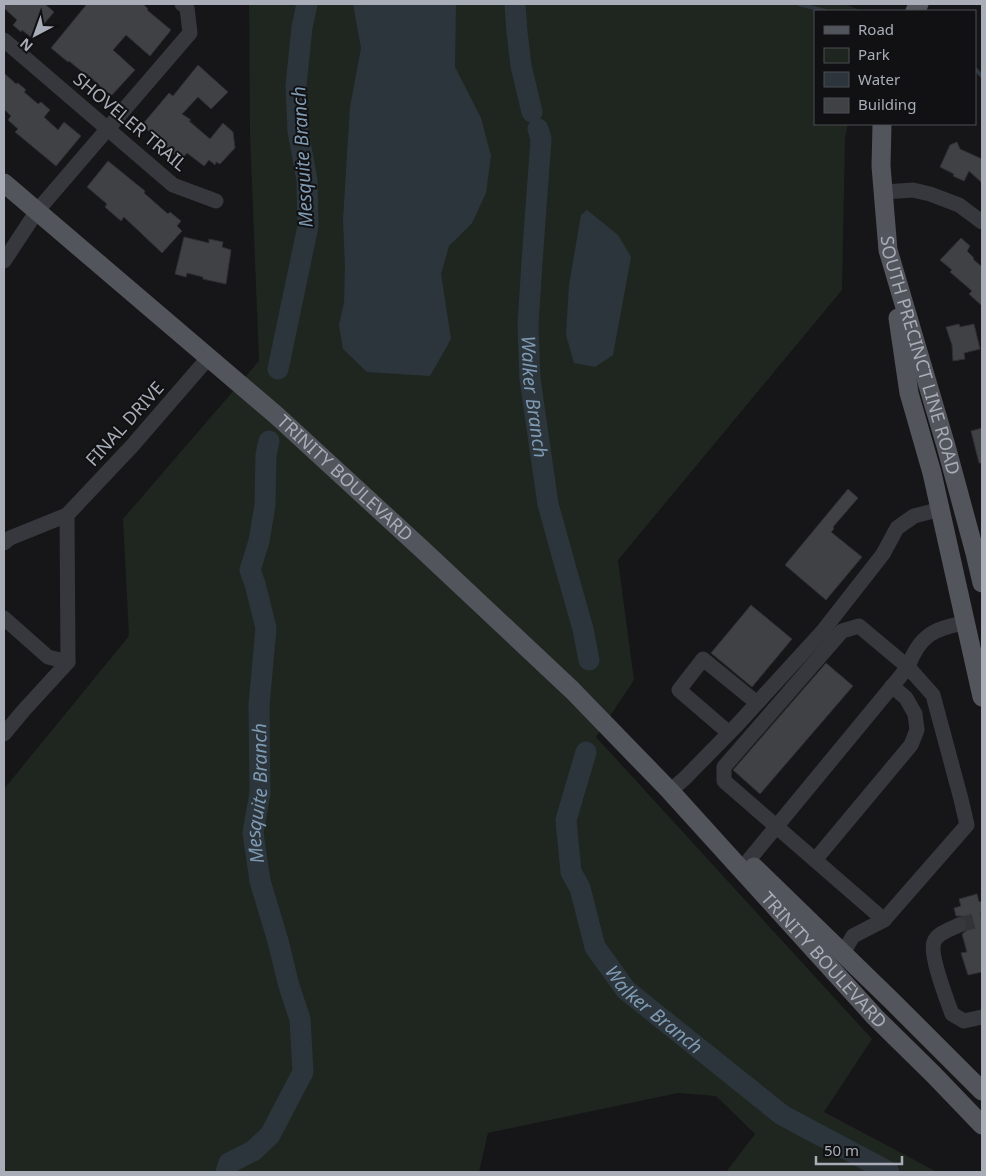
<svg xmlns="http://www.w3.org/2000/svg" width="986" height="1176" font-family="'Noto Sans',sans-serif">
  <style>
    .green { fill: #1e261f }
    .water { fill: #2c353c }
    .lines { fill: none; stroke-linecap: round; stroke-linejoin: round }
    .stream { stroke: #2c353c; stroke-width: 4 }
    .river { stroke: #2c353c; stroke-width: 21 }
    .building { fill: #404145; stroke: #303034 }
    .minor-tunnel { stroke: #333438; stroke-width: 15; stroke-dasharray: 15 8; stroke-linecap: butt }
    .minor { stroke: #37383d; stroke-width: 15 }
    .major { stroke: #53555c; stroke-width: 19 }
    .labels { text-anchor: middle; stroke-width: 4; stroke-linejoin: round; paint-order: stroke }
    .street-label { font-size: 18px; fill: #a8adb8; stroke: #111113 }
    .water-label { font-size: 19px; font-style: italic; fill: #7f9bb3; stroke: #111113 }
  </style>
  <rect width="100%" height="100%" fill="#161618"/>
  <!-- green -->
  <path class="green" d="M249 4H845L862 11H815V124H848L845 138 842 290 618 560 634 680 596 737 872 1039 824 1112 937 1172H726L755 1134 716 1096 678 1093 488 1133 479 1172H4V789L129 636 123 519 259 361 250 133Z"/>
  <!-- water -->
  <g class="water">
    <path d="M353 4H456L455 67 481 118 491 156 486 193 472 223 449 246 441 274 451 339 430 376 367 372 343 349 339 325 344 303 345 266 343 220 350 107 361 48Z"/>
    <path d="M587 210 618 235 631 257 613 355 595 367 574 363 566 335 569 285 581 215Z"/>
  </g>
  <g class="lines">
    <!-- stream -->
    <g class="stream">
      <path d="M799 4 825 11"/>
      <path d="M975 69 982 76"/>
    </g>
    <!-- river -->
    <g class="river">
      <path d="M515 4 517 32 521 66 532 112"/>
      <path id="s1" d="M538 129 541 139 532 262 528 325 530 379 548 504 564 562 583 629 589 660"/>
      <path d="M278 369 308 226 307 180 298 131 296 86 302 27 307 4"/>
      <path id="s2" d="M586 752 566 820 571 872 580 888 595 947 626 990 782 1115 889 1172"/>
      <path id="s3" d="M226 1172 229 1163 253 1151 270 1135 303 1072 300 1019 289 986 278 941 260 881 253 833 260 793 259 705 266 628 255 584 250 570 259 541 265 505 266 455 269 441"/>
    </g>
  </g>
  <!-- building -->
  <g class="building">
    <path d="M4 4H45L54 12 32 38 22 30 21 32 13 25 17 20 4 8Z"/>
    <path d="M87 4H143L148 9 147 10 171 30 150 56 126 35 113 50 135 70 111 96 86 73 85 74 69 61 68 62 51 48Z"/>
    <path d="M198 65 228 92 211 109 198 97 182 114 191 120 189 121 210 139 223 123 233 132 235 148 220 164 216 162 215 165 209 160 204 166 187 153 181 160 142 125 169 93 173 96Z"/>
    <path d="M4 73 16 84 18 83 26 90 24 92 38 104 41 102 50 110 44 117 58 130 64 122 81 136 56 166 15 132 18 129 8 120 11 116 4 109Z"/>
    <path d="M957 142 960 149 982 159V183L969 171 964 181 953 176 954 174 940 167 950 145Z"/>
    <path d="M108 161 145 191 144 193 168 214 170 212 181 221 177 226 182 231 162 253 124 217 121 221 105 207 107 204 87 187Z"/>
    <path d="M184 237 209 243V239L223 242 222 247 231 250 226 284 203 279V277L187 273 186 277 175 274Z"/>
    <path d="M961 238 970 246 967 251 974 258 973 259 982 267V306L969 294 972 291 950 272 952 270 940 260Z"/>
    <path d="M959 324 960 327 974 324 980 349 964 353 965 359 953 361 952 345 946 327Z"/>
    <path d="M982 428V463H979L971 431Z"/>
    <path d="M848 489 858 498 833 527 834 529 831 532 862 557 826 600 785 565Z"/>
    <path d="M751 605 792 639 752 687 711 653Z"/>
    <path d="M826 663 853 686 760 794 733 770Z"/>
    <path d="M977 894 979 902 982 901V972L968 975 961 953 967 952 962 934 967 930 968 926V922L964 917 960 916H956L954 908 961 906 959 899Z"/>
  </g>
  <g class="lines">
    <!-- minor-tunnel -->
    <path class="minor-tunnel" d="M959 925 982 919"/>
    <!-- minor -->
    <g class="minor">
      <path d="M4 40 173 185 216 201"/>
      <path d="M884 192 913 190 930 194 959 205 982 222"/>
      <path d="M4 261 37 211 190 33 187 8 182 4"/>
      <path d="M4 543 10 538 67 515 132 446 209 357"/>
      <path d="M4 618 48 657 68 662 67 515"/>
      <path d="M729 733 679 690 703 659 757 703"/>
      <path d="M4 734 24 710 68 662"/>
      <path d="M670 791 684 779 737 725 822 632 883 554 897 528 914 516 941 509"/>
      <path d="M815 860 911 745 917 730 915 714 906 698 892 686"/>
      <path d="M748 861 908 667 859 626 842 631 724 767V781L884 920"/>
      <path d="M959 925C951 929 937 933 934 942 929 954 947 1000 952 1014L964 1021 982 1017"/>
      <path d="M843 953 853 936 884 920 967 825 961 799 933 695 908 667C919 636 934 628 965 623"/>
    </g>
    <!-- major -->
    <g class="major">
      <path d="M915 11 919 4"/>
      <path id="s4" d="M882 124 881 166 888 250 946 446 975 553 982 583"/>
      <path id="s5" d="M4 183 276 415 424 551 572 690 670 791 875 1017 933 1074 982 1125"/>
      <path d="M898 318 909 393 932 473 982 697"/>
      <path d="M754 867 892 1001 982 1091"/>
    </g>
  </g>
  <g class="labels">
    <!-- street labels -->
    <g class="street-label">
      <text transform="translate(130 122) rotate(40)" y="6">SHOVELER TRAIL</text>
      <text dy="6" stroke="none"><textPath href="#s4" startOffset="236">SOUTH PRECINCT LINE ROAD</textPath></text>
      <text transform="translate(125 424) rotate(-48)" y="6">FINAL DRIVE</text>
      <text dy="6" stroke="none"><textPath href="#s5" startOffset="451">TRINITY BOULEVARD</textPath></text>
      <text dy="6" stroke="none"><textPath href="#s5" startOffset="1131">TRINITY BOULEVARD</textPath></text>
    </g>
    <!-- water labels -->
    <g class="water-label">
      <text transform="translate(302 157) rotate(-93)" y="7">Mesquite Branch</text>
      <text dy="7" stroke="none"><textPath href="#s1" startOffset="269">Walker Branch</textPath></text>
      <text dy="7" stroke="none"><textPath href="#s3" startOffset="416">Mesquite Branch</textPath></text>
      <text dy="7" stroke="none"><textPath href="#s2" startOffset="289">Walker Branch</textPath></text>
    </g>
  </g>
  <!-- border -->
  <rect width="986" height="1176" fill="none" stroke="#a8adb8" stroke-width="10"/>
  <!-- legend -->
  <rect x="814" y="10" width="162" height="115" fill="#111113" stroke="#4d4f55"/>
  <rect x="824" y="26" width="25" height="8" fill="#53555c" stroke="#4d4f55"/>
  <text x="858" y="35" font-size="15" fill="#a8adb8">Road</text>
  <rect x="824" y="48" width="25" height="15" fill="#1e261f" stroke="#4d4f55"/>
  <text x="858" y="60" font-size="15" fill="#a8adb8">Park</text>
  <rect x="824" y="72" width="25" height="15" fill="#2c353c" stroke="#4d4f55"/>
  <text x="858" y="85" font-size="15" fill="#a8adb8">Water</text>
  <rect x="824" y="98" width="25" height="15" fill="#404145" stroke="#4d4f55"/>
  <text x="858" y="110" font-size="15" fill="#a8adb8">Building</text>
  <!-- north arrow -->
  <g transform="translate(35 35) rotate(221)" stroke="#111113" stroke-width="4" paint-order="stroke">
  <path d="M0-4L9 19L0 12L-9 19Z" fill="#a8adb8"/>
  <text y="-8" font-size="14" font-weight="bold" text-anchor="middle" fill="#a8adb8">N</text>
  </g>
  <!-- scale -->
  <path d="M816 1156v8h86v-8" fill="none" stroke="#a8adb8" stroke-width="2.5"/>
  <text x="824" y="1156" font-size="15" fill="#a8adb8" stroke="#111113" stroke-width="4" paint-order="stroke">50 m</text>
</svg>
